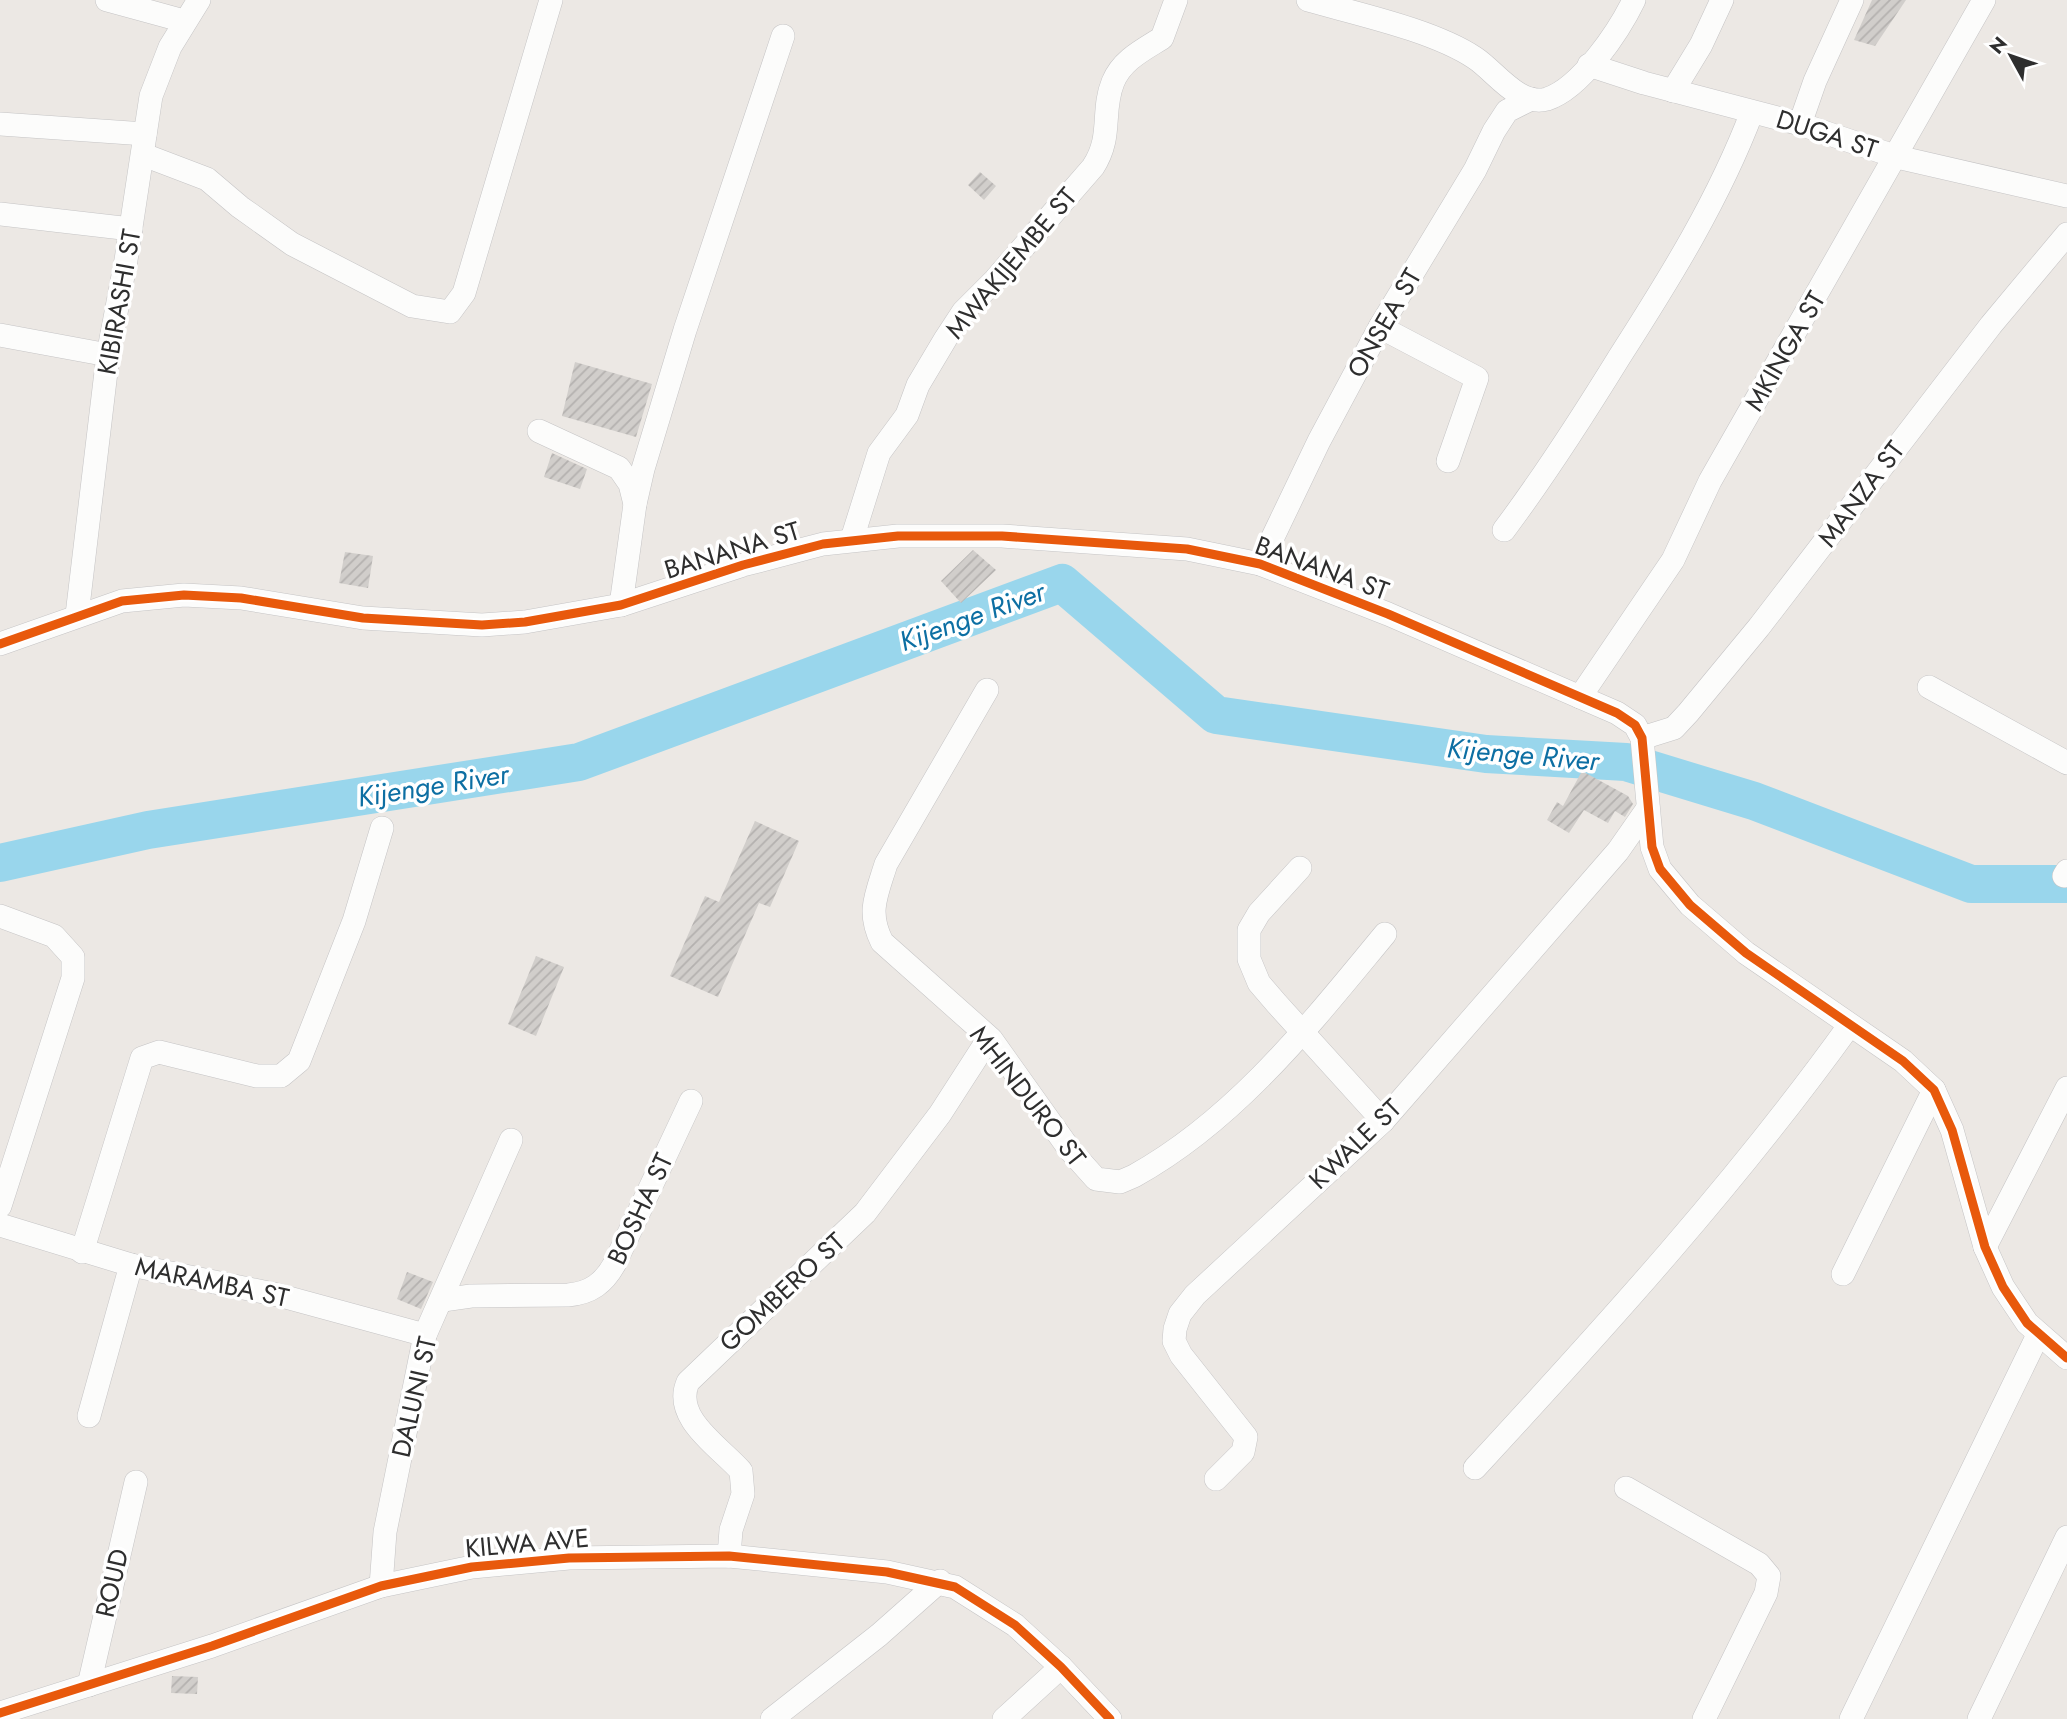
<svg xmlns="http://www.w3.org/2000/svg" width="2067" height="1719" font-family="Jost,sans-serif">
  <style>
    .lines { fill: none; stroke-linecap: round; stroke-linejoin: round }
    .river { stroke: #99d6ec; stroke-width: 38 }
    .building { fill: url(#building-hatch) }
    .minor-casing { stroke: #c5c4c5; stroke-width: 24 }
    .minor { stroke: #fcfcfb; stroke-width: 23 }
    .cycleway-casing { stroke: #fff; stroke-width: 13 }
    .cycleway { stroke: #e8590c; stroke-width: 9 }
    .labels { text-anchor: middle; stroke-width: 7; stroke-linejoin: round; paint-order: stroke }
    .street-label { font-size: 26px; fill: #2e2e2e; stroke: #fff }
    .water-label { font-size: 28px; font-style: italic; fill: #0d6fa3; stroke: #fff }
  </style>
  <defs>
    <pattern id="building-hatch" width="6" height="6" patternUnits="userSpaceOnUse" patternTransform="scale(1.75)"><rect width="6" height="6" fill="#d1cecb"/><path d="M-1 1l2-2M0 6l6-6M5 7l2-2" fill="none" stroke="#b4b1af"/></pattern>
  </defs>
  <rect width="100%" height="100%" fill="#ece8e4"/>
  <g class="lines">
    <!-- river -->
    <path class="river" d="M0 863 148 830 579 762 1062 583 1216 715 1486 754 1626 762 1754 801 1971 884H2067"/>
  </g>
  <!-- building -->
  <g class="building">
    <path d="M1872 0H1906L1875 46 1854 40Z"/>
    <path d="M980 172 996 186 984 200 968 185Z"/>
    <path d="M575 362 652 384 636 437 562 416Z"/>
    <path d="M552 453 587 469 580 489 544 477Z"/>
    <path d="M973 550 996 570 961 603 941 581Z"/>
    <path d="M345 552 373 556 368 588 339 583Z"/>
    <path d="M1582 771 1628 796 1633 804 1625 817 1615 811 1608 823 1584 810 1569 833 1547 820 1557 802 1563 806Z"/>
    <path d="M755 821 799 841 770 907 759 903 718 997 670 976 705 896 719 902Z"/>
    <path d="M536 956 564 967 536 1036 508 1024Z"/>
    <path d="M407 1272 433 1282 421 1309 397 1299Z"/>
    <path d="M172 1676 198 1677 197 1694 171 1693Z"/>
  </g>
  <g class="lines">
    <defs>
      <g id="minor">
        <path d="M107 0 184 21"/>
        <path d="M1308 0C1357 14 1433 30 1475 58 1495 71 1519 107 1547 99 1581 88 1619 31 1634 0"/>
        <path d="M1589 65 1644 83 1800 124 1897 157 2067 196"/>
        <path d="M1673 91 1701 45 1722 0"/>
        <path d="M0 124 145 134"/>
        <path d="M1800 124 1815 81 1852 0"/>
        <path d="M144 155 207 179 240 207 292 244 412 306 450 312 464 293 551 0"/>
        <path d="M0 214 131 229"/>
        <path d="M1380 327 1477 378 1448 461"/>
        <path d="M0 335 108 355"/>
        <path d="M539 431 619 468 630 484 635 504"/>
        <path d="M1504 530C1546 474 1583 416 1620 356 1670 278 1719 199 1752 112"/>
        <path d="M852 539 879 453 907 415 918 385 946 338 963 312 994 281 1093 167C1113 137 1101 111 1113 82 1122 60 1143 50 1162 38L1176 0"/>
        <path d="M1260 564 1319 441 1380 327 1475 170 1494 131 1507 111 1531 99"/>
        <path d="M621 605 635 504 643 469 685 330 783 36"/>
        <path d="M77 615 108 355 126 260 151 96 170 47 199 0"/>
        <path d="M0 644 122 601 184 595 241 598 363 618 482 625 525 622 621 605 743 565 823 544 898 536H1002L1187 549 1260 564 1388 614 1617 713 1635 725 1642 738 1652 847 1660 869 1690 905 1746 953 1903 1061 1934 1090 1952 1130 1985 1247 2003 1287 2027 1323 2067 1358"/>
        <path d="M1929 687 2067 763"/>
        <path d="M987 690 886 864C876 896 867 912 882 942L991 1039 1070 1150 1096 1179 1120 1182 1134 1176C1237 1119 1312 1022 1385 934"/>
        <path d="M1580 697 1673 560 1710 481 1984 0"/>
        <path d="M1642 738 1674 728 1688 713 1759 627 1991 325 2067 234"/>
        <path d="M1300 868 1259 913 1249 930V959L1259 983 1277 1004 1383 1121"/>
        <path d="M2064 876 2067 871"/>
        <path d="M0 916 54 936 73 957V978L0 1206"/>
        <path d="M0 1225 131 1265 278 1295 425 1335"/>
        <path d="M1985 1247 2067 1088"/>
        <path d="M82 1252 142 1058 159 1052 257 1076H281L299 1061 354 921 382 828"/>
        <path d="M1843 1274 1934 1090"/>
        <path d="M443 1300 471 1296 568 1295C591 1293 604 1283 615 1263L691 1101"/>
        <path d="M89 1416 131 1265"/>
        <path d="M1475 1468C1607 1325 1736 1183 1849 1026"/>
        <path d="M1216 1479 1243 1452 1246 1437 1181 1355 1174 1341 1175 1329 1180 1314 1195 1295 1383 1121 1618 851 1648 808"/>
        <path d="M1626 1488 1759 1564 1769 1576 1766 1593 1704 1719"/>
        <path d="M729 1556 731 1530 743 1494 741 1471C720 1447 672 1418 688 1382L865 1213 940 1114 989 1038"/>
        <path d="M381 1586 385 1532 425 1335 511 1140"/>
        <path d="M89 1685 136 1482"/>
        <path d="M0 1713 212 1646 381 1586 472 1567 569 1558 729 1556 887 1572 955 1587 1015 1625 1061 1667 1110 1719"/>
        <path d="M772 1719 879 1635 940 1581"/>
        <path d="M1004 1719 1061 1667"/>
        <path d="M1851 1719 2038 1335"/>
        <path d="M1979 1719 2067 1537"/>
      </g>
    </defs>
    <!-- minor casing -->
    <use href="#minor" class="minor-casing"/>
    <!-- minor -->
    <use href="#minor" class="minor"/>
    <defs>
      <g id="cycleway">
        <path d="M0 644 122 601 184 595 241 598 363 618 482 625 525 622 621 605 743 565 823 544 898 536H1002L1187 549 1260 564 1388 614 1617 713 1635 725 1642 738 1652 847 1660 869 1690 905 1746 953 1903 1061 1934 1090 1952 1130 1985 1247 2003 1287 2027 1323 2067 1358"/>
        <path d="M0 1713 212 1646 381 1586 472 1567 569 1558 729 1556 887 1572 955 1587 1015 1625 1061 1667 1110 1719"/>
      </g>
    </defs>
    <!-- cycleway casing -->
    <use href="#cycleway" class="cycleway-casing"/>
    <!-- cycleway -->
    <use href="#cycleway" class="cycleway"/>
  </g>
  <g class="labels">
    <!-- street labels -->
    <g class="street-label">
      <text transform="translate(1827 134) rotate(18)" y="9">DUGA ST</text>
      <text transform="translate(1011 263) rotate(-50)" y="9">MWAKIJEMBE ST</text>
      <text transform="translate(119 302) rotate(-80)" y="9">KIBIRASHI ST</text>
      <text transform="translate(1384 323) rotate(-60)" y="9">ONSEA ST</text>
      <text transform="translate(1785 351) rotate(-60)" y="9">MKINGA ST</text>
      <text transform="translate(1861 494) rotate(-53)" y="9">MANZA ST</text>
      <text transform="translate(732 550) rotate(-17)" y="9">BANANA ST</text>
      <text transform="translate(1322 568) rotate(20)" y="9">BANANA ST</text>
      <text transform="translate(1028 1096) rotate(52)" y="9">MHINDURO ST</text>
      <text transform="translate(1355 1144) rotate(-44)" y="9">KWALE ST</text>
      <text transform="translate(640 1209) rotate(-65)" y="9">BOSHA ST</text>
      <text transform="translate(212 1282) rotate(12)" y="9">MARAMBA ST</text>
      <text transform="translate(782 1292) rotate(-43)" y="9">GOMBERO ST</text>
      <text transform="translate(414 1397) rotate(-77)" y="9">DALUNI ST</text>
      <text transform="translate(527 1543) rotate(-5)" y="9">KILWA AVE</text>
      <text transform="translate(112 1583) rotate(-77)" y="9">ROUD</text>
    </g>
    <!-- water labels -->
    <g class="water-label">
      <text transform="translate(972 616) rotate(-20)" y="10">Kijenge River</text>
      <text transform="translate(1523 754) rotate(5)" y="10">Kijenge River</text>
      <text transform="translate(433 785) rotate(-9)" y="10">Kijenge River</text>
    </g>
  </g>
  <!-- north arrow -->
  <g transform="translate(2011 56) rotate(310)" stroke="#ffffff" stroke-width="5" paint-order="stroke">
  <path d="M0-5L12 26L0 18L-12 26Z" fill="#2e2e2e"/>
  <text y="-10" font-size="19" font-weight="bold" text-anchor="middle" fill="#2e2e2e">N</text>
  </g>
</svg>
